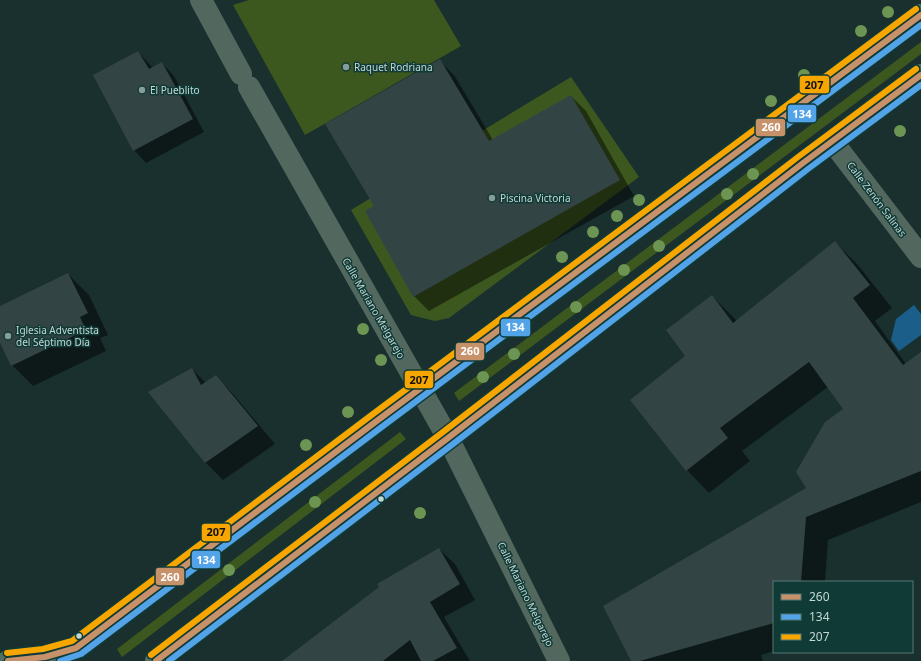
<svg xmlns="http://www.w3.org/2000/svg" width="921" height="661" font-family="'Noto Sans',sans-serif">
  <style>
    .green { fill: #3d581f }
    .water { fill: #1b5e89 }
    .shadow { fill: #0007 }
    .building { fill: #334445 }
    .lines { fill: none; stroke-linecap: round; stroke-linejoin: round }
    .minor { stroke: #52685e; stroke-width: 22 }
    .major { stroke: #517063; stroke-width: 22 }
    .bus-1-casing { stroke: #103a36; stroke-width: 9 }
    .bus-2-casing { stroke: #103a36; stroke-width: 9 }
    .bus-3-casing { stroke: #103a36; stroke-width: 9 }
    .bus-1 { stroke: #c7916a; stroke-width: 6 }
    .bus-2 { stroke: #53a3e8; stroke-width: 6 }
    .bus-3 { stroke: #f7a600; stroke-width: 6 }
    .tree { fill: #6c9553 }
    .poi-dot { fill: #879d9b; stroke: #103a36; stroke-width: 1.5 }
    .bus-dot { fill: #c2d8d5; stroke: #103a36; stroke-width: 1.5 }
    .labels { text-anchor: middle; stroke-width: 3; stroke-linejoin: round; paint-order: stroke }
    .poi-label { font-size: 10px; fill: #c2d8d5; stroke: #103a36; text-anchor: start }
    .street-label { font-size: 10px; fill: #c2d8d5; stroke: #103a36 }
    .line-badge { stroke: #103a36; stroke-width: 1.5 }
    .badge-label { font-size: 11px; text-anchor: middle; font-weight: bold; fill: #fff }
    .pale-badge-label { font-size: 11px; text-anchor: middle; font-weight: bold; fill: #111 }
  </style>
  <rect width="100%" height="100%" fill="#1a302e"/>
  <!-- green -->
  <g class="green">
    <path d="M249 0H434L461 46 305 135 233 5Z"/>
    <path d="M921 42V54L459 401 454 393Z"/>
    <path d="M571 77 639 177 449 318 435 321 411 315 351 210Z"/>
    <path d="M400 432 406 439 122 657 117 649Z"/>
  </g>
  <!-- water -->
  <path class="water" d="M914 305 921 314V335L899 351 891 340 896 319Z"/>
  <!-- shadow -->
  <g class="shadow">
    <path d="M138 52 153 68 162 63 174 76 204 132 146 163 134 150Z"/>
    <path d="M439 60 454 75 493 140 571 96 586 111 634 196 429 311 414 296 376 206Z"/>
    <path d="M835 242 858 265 892 308 875 321 906 364 921 353V502L828 540 825 582H774V651L761 655 763 661H632L807 488 844 409 828 387 742 451 750 461 709 493 687 470 632 400 687 356 712 296 737 321Z"/>
    <path d="M68 274 89 295 108 335 100 338 106 351 33 386 12 365 0 341V307Z"/>
    <path d="M192 369 206 383 216 376 233 394 275 444 223 480 206 463Z"/>
    <path d="M439 549 455 564 475 600 444 617 470 661H283Z"/>
  </g>
  <!-- building -->
  <g class="building">
    <path d="M138 51 149 69 162 62 193 119 133 151 93 75Z"/>
    <path d="M440 59 489 141 571 95 620 180 413 297 365 211 374 206 325 124Z"/>
    <path d="M835 241 870 285 853 298 903 365 921 352V471L806 517 801 582H774V623L640 661H631L603 606 806 488 796 472 825 422 843 409 809 362 720 428 728 438 686 471 630 400 685 356 666 330 712 295 733 323Z"/>
    <path d="M68 273 88 313 80 317 86 330 11 366 0 343V306Z"/>
    <path d="M192 368 201 385 216 375 258 426 205 463 148 392Z"/>
    <path d="M439 548 460 584 430 602 457 648 433 661H421L410 640 383 661H282L379 587 377 584Z"/>
  </g>
  <g class="lines">
    <!-- minor -->
    <g class="minor">
      <path d="M201 0 241 74"/>
      <path d="M249 87 448 438 559 661"/>
      <path d="M832 141 921 257"/>
    </g>
    <!-- major -->
    <g class="major">
      <path d="M8 661 45 657 76 648 378 420 921 15"/>
      <path d="M156 661 448 438 803 163 921 75"/>
    </g>
    <defs>
      <g id="bus-1">
        <path d="M8 661 45 657 76 648 378 420 921 15"/>
        <path d="M156 661 448 438 803 163 921 75"/>
      </g>
      <g id="bus-2">
        <path d="M60 661 81 654 383 426 921 25"/>
        <path d="M169 661 453 444 808 169 921 85"/>
      </g>
      <g id="bus-3">
        <path d="M7 653 43 649 72 641 373 414 916 9"/>
        <path d="M151 655 443 432 798 157 916 69"/>
      </g>
    </defs>
    <!-- bus-1 casing -->
    <use href="#bus-1" class="bus-1-casing"/>
    <!-- bus-2 casing -->
    <use href="#bus-2" class="bus-2-casing"/>
    <!-- bus-3 casing -->
    <use href="#bus-3" class="bus-3-casing"/>
    <!-- bus-1 -->
    <use href="#bus-1" class="bus-1"/>
    <!-- bus-2 -->
    <use href="#bus-2" class="bus-2"/>
    <!-- bus-3 -->
    <use href="#bus-3" class="bus-3"/>
  </g>
  <!-- trees -->
  <g class="tree">
    <circle cx="888" cy="12" r="6"/>
    <circle cx="861" cy="31" r="6"/>
    <circle cx="804" cy="75" r="6"/>
    <circle cx="771" cy="101" r="6"/>
    <circle cx="900" cy="131" r="6"/>
    <circle cx="753" cy="174" r="6"/>
    <circle cx="727" cy="194" r="6"/>
    <circle cx="639" cy="200" r="6"/>
    <circle cx="617" cy="216" r="6"/>
    <circle cx="593" cy="232" r="6"/>
    <circle cx="659" cy="246" r="6"/>
    <circle cx="562" cy="257" r="6"/>
    <circle cx="624" cy="270" r="6"/>
    <circle cx="576" cy="307" r="6"/>
    <circle cx="363" cy="329" r="6"/>
    <circle cx="514" cy="354" r="6"/>
    <circle cx="381" cy="360" r="6"/>
    <circle cx="483" cy="377" r="6"/>
    <circle cx="348" cy="412" r="6"/>
    <circle cx="306" cy="445" r="6"/>
    <circle cx="315" cy="502" r="6"/>
    <circle cx="420" cy="513" r="6"/>
    <circle cx="229" cy="570" r="6"/>
  </g>
  <!-- markers -->
  <g class="poi-dot">
    <circle cx="346" cy="67" r="4"/>
    <circle cx="142" cy="90" r="4"/>
    <circle cx="492" cy="198" r="4"/>
    <circle cx="8" cy="336" r="4"/>
  </g>
  <g class="bus-dot">
    <circle cx="381" cy="499" r="3.5"/>
    <circle cx="79" cy="636" r="3.5"/>
  </g>
  <g class="labels">
    <!-- poi labels -->
    <g class="poi-label">
      <text x="354" y="71">Raquet Rodriana</text>
      <text x="150" y="94">El Pueblito</text>
      <text x="500" y="202">Piscina Victoria</text>
      <text x="16" y="334">Iglesia Adventista<tspan x="16" dy="12">del Séptimo Día</tspan></text>
    </g>
    <!-- street labels -->
    <g class="street-label">
      <text transform="translate(877 199) rotate(53)" y="4">Calle Zenón Salinas</text>
      <text transform="translate(374 308) rotate(60)" y="4">Calle Mariano Melgarejo</text>
      <text transform="translate(526 594) rotate(64)" y="4">Calle Mariano Melgarejo</text>
    </g>
  </g>
  <g class="line-badge">
    <rect x="799" y="75" width="31" height="19" rx="4" fill="#f7a600"/>
    <rect x="787" y="104" width="30" height="19" rx="4" fill="#53a3e8"/>
    <rect x="755" y="118" width="31" height="19" rx="4" fill="#c7916a"/>
    <rect x="500" y="318" width="31" height="19" rx="4" fill="#53a3e8"/>
    <rect x="455" y="342" width="30" height="19" rx="4" fill="#c7916a"/>
    <rect x="404" y="370" width="30" height="19" rx="4" fill="#f7a600"/>
    <rect x="201" y="523" width="30" height="19" rx="4" fill="#f7a600"/>
    <rect x="191" y="550" width="30" height="19" rx="4" fill="#53a3e8"/>
    <rect x="155" y="567" width="30" height="19" rx="4" fill="#c7916a"/>
  </g>
  <g class="badge-label">
    <text x="802" y="118">134</text>
    <text x="771" y="131">260</text>
    <text x="515" y="331">134</text>
    <text x="470" y="355">260</text>
    <text x="206" y="564">134</text>
    <text x="170" y="581">260</text>
  </g>
  <g class="pale-badge-label">
    <text x="814" y="89">207</text>
    <text x="419" y="384">207</text>
    <text x="216" y="536">207</text>
  </g>
  <!-- legend -->
  <rect x="773" y="581" width="140" height="72" fill="#103a36" stroke="#577976"/>
  <rect x="781" y="594" width="20" height="6" fill="#c7916a" stroke="#577976"/>
  <text x="809" y="601" font-size="12" fill="#c2d8d5">260</text>
  <rect x="781" y="614" width="20" height="6" fill="#53a3e8" stroke="#577976"/>
  <text x="809" y="621" font-size="12" fill="#c2d8d5">134</text>
  <rect x="781" y="634" width="20" height="6" fill="#f7a600" stroke="#577976"/>
  <text x="809" y="641" font-size="12" fill="#c2d8d5">207</text>
</svg>
